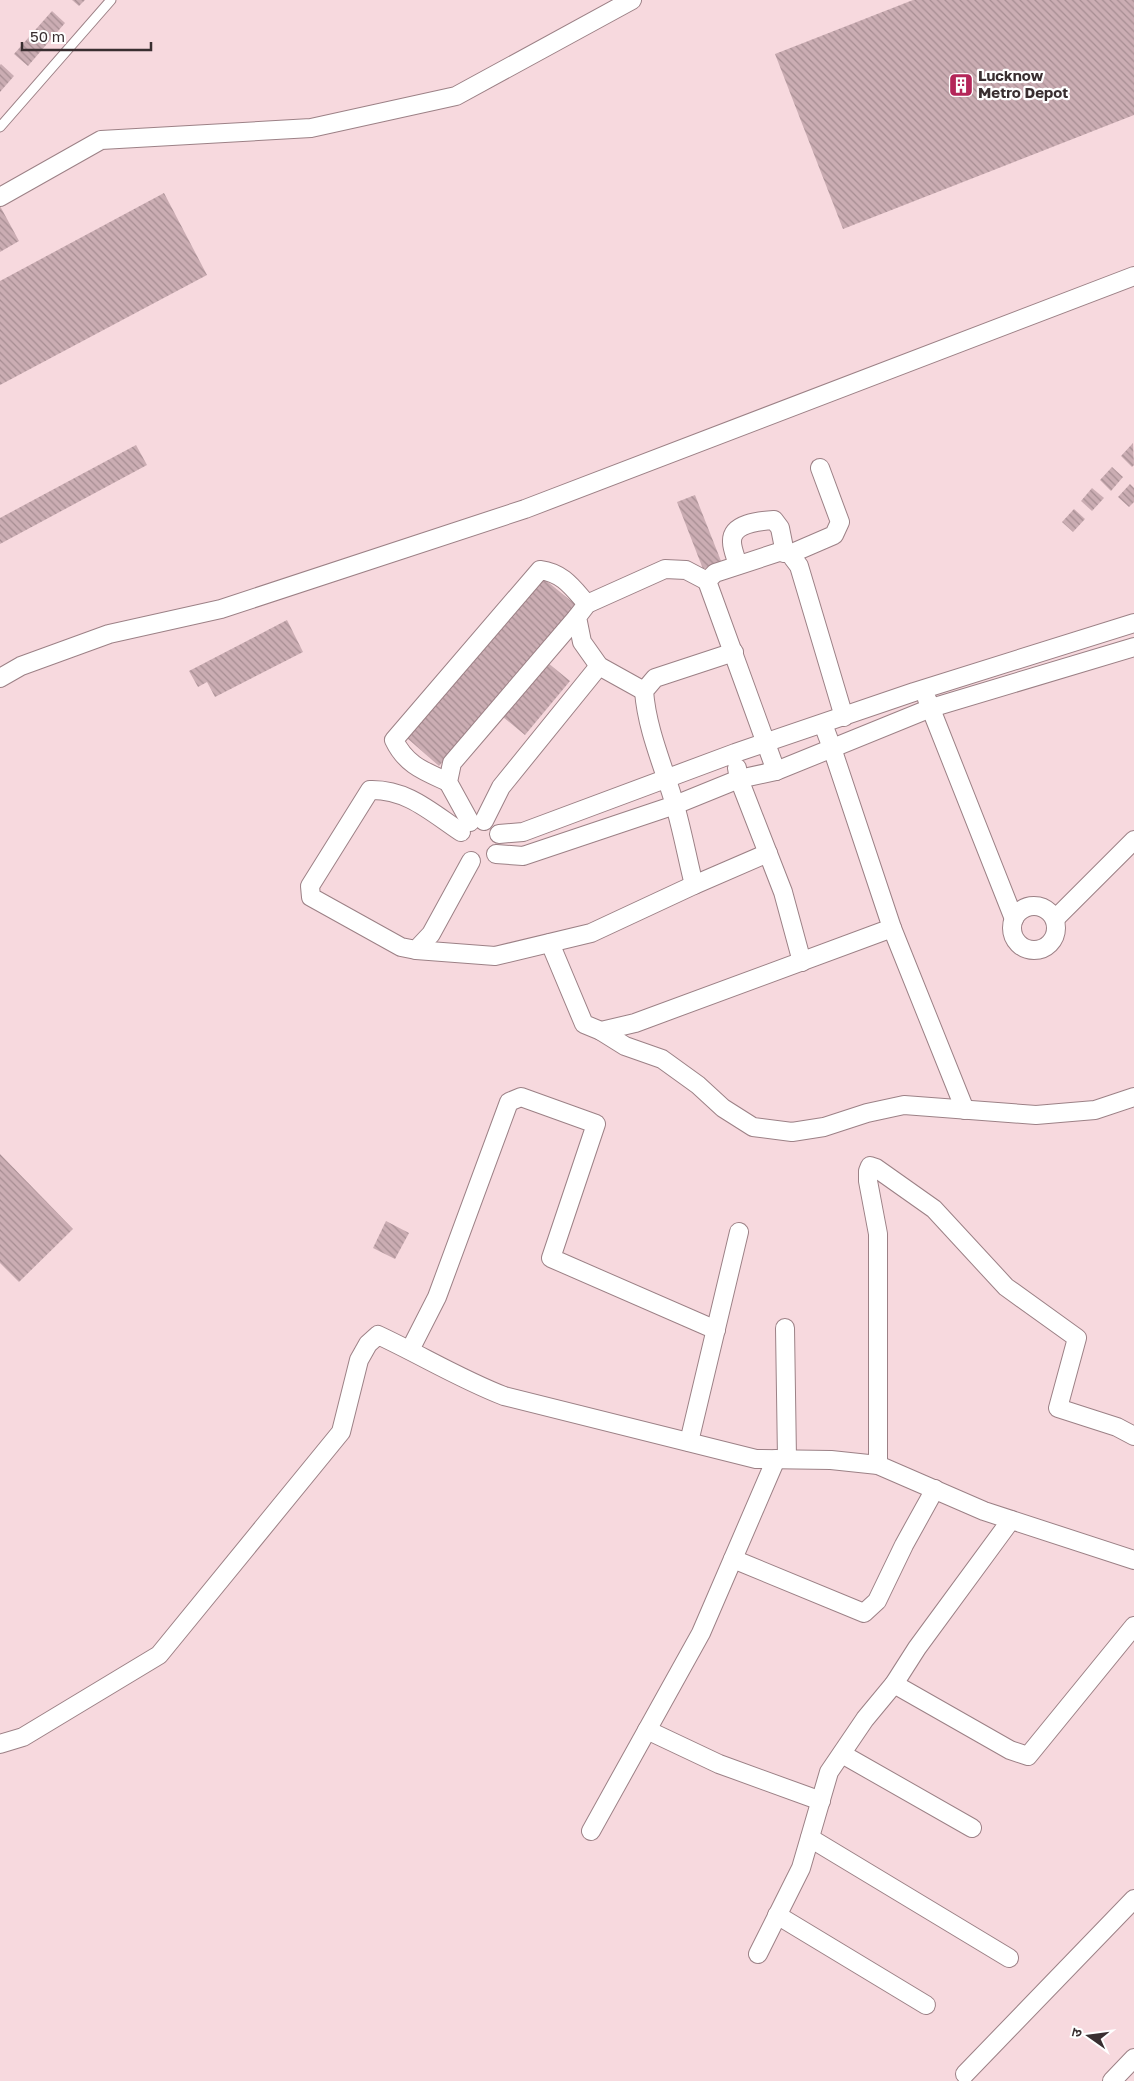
<svg xmlns="http://www.w3.org/2000/svg" width="1134" height="2081" font-family="'Golos Text','Noto Sans Devanagari',sans-serif">
  <style>
    .building { fill: url(#building-back-hatch) }
    .lines { fill: none; stroke-linecap: round; stroke-linejoin: round }
    .service-casing { stroke: #9c8186; stroke-width: 11 }
    .minor-casing { stroke: #9c8186; stroke-width: 20 }
    .service { stroke: #fff; stroke-width: 9 }
    .minor { stroke: #fff; stroke-width: 18 }
    .labels { text-anchor: middle; stroke-width: 4.5; stroke-linejoin: round; paint-order: stroke }
    .poi-label { font-size: 15px; font-weight: bold; fill: #392e30; stroke: #fff; text-anchor: start }
  </style>
  <defs>
    <pattern id="building-back-hatch" width="6" height="6" patternUnits="userSpaceOnUse" patternTransform="scale(1.25)"><rect width="6" height="6" fill="#cbadb3"/><path d="M-1 5l2 2M0 0l6 6M5-1l2 2" fill="none" stroke="#a68d92"/></pattern>
  </defs>
  <rect width="100%" height="100%" fill="#f7d9de"/>
  <!-- building -->
  <g class="building">
    <path d="M72 0H85L79 6Z"/>
    <path d="M913 0H1134V115L843 229 775 54Z"/>
    <path d="M52 11 65 23 28 66 14 54Z"/>
    <path d="M1 64 14 76 0 92V65Z"/>
    <path d="M164 193 207 275 0 385V281Z"/>
    <path d="M0 206 19 241 0 252Z"/>
    <path d="M1133 443 1134 465 1132 467 1121 456Z"/>
    <path d="M136 445 147 465 0 544V518Z"/>
    <path d="M1112 467 1123 477 1111 491 1100 480Z"/>
    <path d="M1130 484 1134 488V502L1129 507 1118 497Z"/>
    <path d="M1092 488 1104 498 1092 511 1081 501Z"/>
    <path d="M695 495 721 561 703 569 677 502Z"/>
    <path d="M1074 509 1085 519 1073 532 1062 522Z"/>
    <path d="M543 578 576 605 439 766 407 738Z"/>
    <path d="M287 620 303 652 215 697 207 682 198 687 189 671Z"/>
    <path d="M548 663 570 681 525 735 503 717Z"/>
    <path d="M0 1154 73 1229 19 1282 0 1263Z"/>
    <path d="M386 1221 409 1233 395 1259 373 1248Z"/>
  </g>
  <g class="lines">
    <defs>
      <path id="service" d="M0 127 111 0"/>
      <g id="minor">
        <path d="M0 197 101 140 311 128 456 96 632 0"/>
        <path d="M790 554 834 535 840 522 820 468"/>
        <path d="M738 565C736 558 732 549 732 542 731 523 760 521 774 520L780 528 785 553"/>
        <path d="M0 678 21 666 109 634 221 609 525 509 1134 276"/>
        <path d="M644 691 599 666 582 642 577 617 587 604 665 569 686 570 707 581"/>
        <path d="M927 699 1014 919"/>
        <path d="M737 768 739 779 783 892 802 962"/>
        <path d="M776 771 707 581 715 573 779 552 790 554 799 566 844 717"/>
        <path d="M448 782C424 771 406 765 394 740L540 570C563 573 572 587 587 604"/>
        <path d="M484 821 501 787 599 666"/>
        <path d="M470 822 448 782 452 763 577 617"/>
        <path d="M461 832C431 812 407 789 370 790L310 886 311 897 401 947 416 950 431 934 471 861"/>
        <path d="M499 834 523 832 735 753 914 692 1134 623"/>
        <path d="M496 854 523 856 675 805 739 779 776 771 931 708 1134 647"/>
        <path d="M694 885C687 857 682 829 674 802 663 765 647 730 644 691L655 678 734 652"/>
        <circle cx="1034" cy="928" r="22"/>
        <path d="M1055 919 1134 840"/>
        <path d="M892 928 965 1110"/>
        <path d="M550 943 584 1024 601 1031 635 1023 892 928 832 748 823 724"/>
        <path d="M416 950 495 956 591 933 694 885 768 853"/>
        <path d="M601 1031 625 1046 662 1059 698 1085 723 1108 753 1127 792 1132 824 1127 867 1113 904 1105 1036 1115 1095 1110 1134 1097"/>
        <path d="M785 1328 787 1459"/>
        <path d="M410 1350 437 1297 509 1102 521 1097 596 1124 551 1258 716 1330"/>
        <path d="M689 1442 739 1232"/>
        <path d="M878 1465V1234L868 1181V1171L870 1166 876 1168 934 1209 1006 1287 1077 1338 1058 1408 1117 1427 1134 1436"/>
        <path d="M733 1559 864 1613 877 1601 904 1545 935 1489"/>
        <path d="M894 1684 1010 1750 1028 1756 1134 1626"/>
        <path d="M647 1730 719 1764 821 1801"/>
        <path d="M0 1744 23 1737 159 1655 341 1432 359 1360 368 1344 378 1335C421 1355 460 1379 504 1396L756 1459 831 1460 878 1465 984 1511 1134 1560"/>
        <path d="M842 1754 972 1828"/>
        <path d="M591 1831 701 1633 776 1459"/>
        <path d="M810 1838 1009 1958"/>
        <path d="M777 1915 926 2005"/>
        <path d="M758 1954 801 1868 829 1772 865 1719 894 1684 917 1648 1011 1520"/>
        <path d="M965 2074 1134 1899"/>
        <path d="M1112 2081 1134 2058"/>
      </g>
    </defs>
    <!-- service casing -->
    <use href="#service" class="service-casing"/>
    <!-- minor casing -->
    <use href="#minor" class="minor-casing"/>
    <!-- service -->
    <use href="#service" class="service"/>
    <!-- minor -->
    <use href="#minor" class="minor"/>
  </g>
  <!-- icons -->
  <defs>
    <symbol id="building-square" viewBox="-11 -11 22 22"><rect x="-9" y="-9" width="18" height="18" rx="4" fill="#b42659" stroke="#fff"/><path d="M-4-6H4V6H1V3H-1V6H-4ZM-2.5-4.3h1.7v1.8h-1.7ZM.8-4.3h1.7v1.8H.8ZM-2.5-1h1.7V.8h-1.7ZM.8-1h1.7V.8H.8Z" fill="#fff"/></symbol>
  </defs>
  <g fill-rule="evenodd">
    <use href="#building-square" x="947" y="71" width="28" height="28"/>
  </g>
  <g class="labels">
    <!-- poi labels -->
    <g class="poi-label">
      <text x="978" y="81">Lucknow<tspan x="978" dy="17">Metro Depot</tspan></text>
    </g>
  </g>
  <!-- north arrow -->
  <g transform="translate(1089 2036) rotate(284)" stroke="#ffffff" stroke-width="4" paint-order="stroke">
  <path d="M0-4L9 19L0 12L-9 19Z" fill="#392e30"/>
  <text y="-8" font-size="14" font-weight="bold" text-anchor="middle" fill="#392e30">उ</text>
  </g>
  <!-- scale -->
  <path d="M22 42v8h129v-8" fill="none" stroke="#392e30" stroke-width="2.5"/>
  <text x="30" y="42" font-size="15" fill="#392e30" stroke="#ffffff" stroke-width="4" paint-order="stroke">50 m</text>
</svg>
